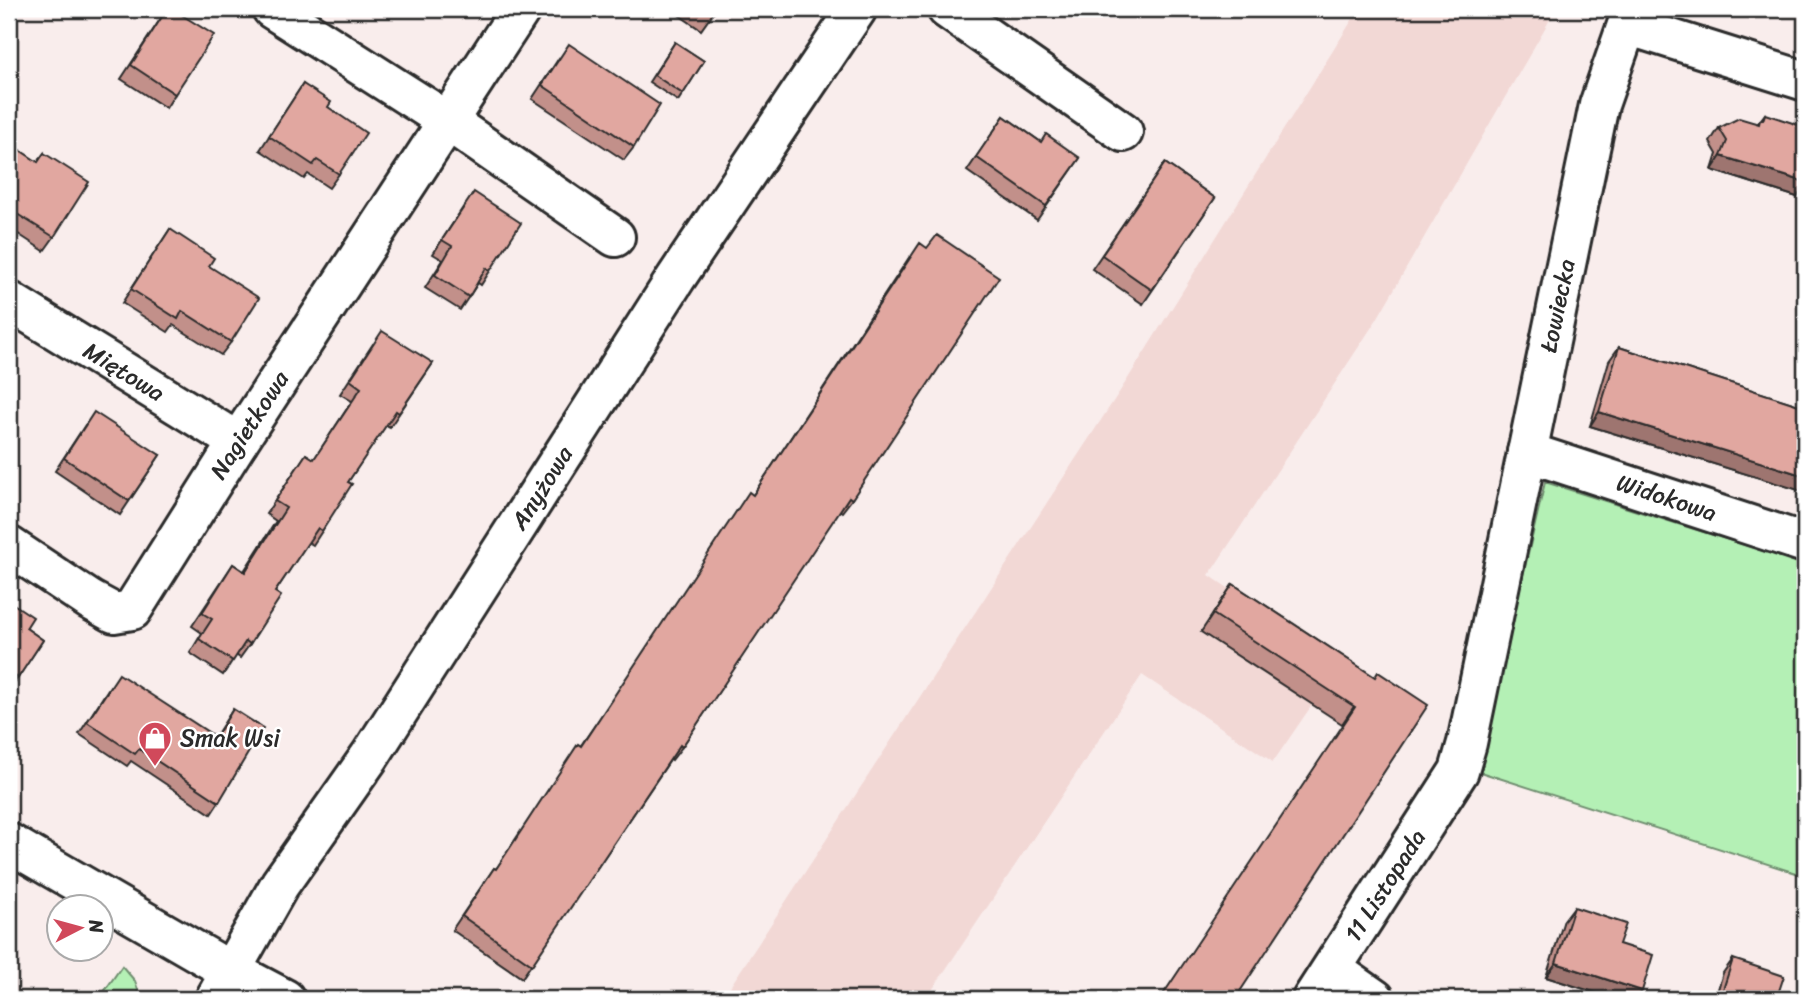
<svg xmlns="http://www.w3.org/2000/svg" width="1814" height="1008" font-family="Sriracha,sans-serif">
  <style>
    .built { fill: #f2d8d5 }
    .green { fill: #b4f0b5; stroke: #708e70; stroke-width: 2 }
    .lines { fill: none; stroke-linecap: round; stroke-linejoin: round }
    .minor-casing { stroke: #2b2b2b; stroke-width: 44 }
    .minor { stroke: #fff; stroke-width: 38 }
    .wall { fill: #c2908a; stroke: #2b2b2b; stroke-width: 2 }
    .shaded-wall { fill: #9e7570; stroke: #2b2b2b; stroke-width: 2 }
    .building { fill: #e1a7a0; stroke: #2b2b2b; stroke-width: 2 }
    .labels { text-anchor: middle; stroke-width: 5; stroke-linejoin: round; paint-order: stroke }
    .street-label { font-size: 24px; fill: #2b2b2b; stroke: #fff }
    .poi-label { font-size: 24px; fill: #2b2b2b; stroke: #fff; text-anchor: start }
  </style>
  <rect width="100%" height="100%" fill="#f9edec"/>
  <filter id="ink" filterUnits="userSpaceOnUse"><feTurbulence type="fractalNoise" baseFrequency=".0143" numOctaves="2"/><feDisplacementMap in="SourceGraphic" scale="14" xChannelSelector="R" yChannelSelector="G"/><feConvolveMatrix kernelMatrix="1 2 1 2 8 2 1 2 1" color-interpolation-filters="sRGB"/></filter>
  <g filter="url(#ink)">
    <!-- built -->
    <path class="built" d="M1359 9H1556L1377 319 1209 575 1340 664 1273 762 1142 675 926 999H722L1122 388Z"/>
    <!-- green -->
    <g class="green">
      <path d="M1545 482 1805 564V876L1477 771Z"/>
      <path d="M122 966 135 981 141 999H99Z"/>
    </g>
    <g class="lines">
      <defs>
        <g id="minor">
          <path d="M272 9 449 122 615 237"/>
          <path d="M947 9 1123 132"/>
          <path id="s1" d="M9 301 238 442"/>
          <path id="s2" d="M1527 452 1805 543"/>
          <path id="s3" d="M9 546 90 600 114 613 132 610 238 442 521 9"/>
          <path d="M9 843 213 961 285 999"/>
          <path d="M1332 969 1375 999"/>
          <path id="s4" d="M215 999 280 884 370 756 676 278 857 9"/>
          <path id="s5" d="M1312 999 1459 771 1467 743 1599 105 1627 25 1805 81"/>
        </g>
      </defs>
      <!-- minor casing -->
      <use href="#minor" class="minor-casing"/>
      <!-- minor -->
      <use href="#minor" class="minor"/>
    </g>
    <!-- wall -->
    <g class="wall">
      <path d="M167 9 175 94 166 108 121 79Z"/>
      <path d="M670 9H716L701 30Z"/>
      <path d="M675 42 704 61 678 101 649 82Z"/>
      <path d="M559 58 634 147 624 160 532 99Z"/>
      <path d="M303 84 328 107 339 174 329 188 308 174 304 179 260 150Z"/>
      <path d="M1765 114 1797 197 1712 170 1717 154 1710 142 1719 128 1758 123Z"/>
      <path d="M1004 116 1041 142 1080 158 1037 220 967 171Z"/>
      <path d="M9 143 37 162 44 153 54 237 44 251 9 228Z"/>
      <path d="M1165 163 1215 198 1143 304 1092 269Z"/>
      <path d="M464 206 490 271 481 285 478 283 460 310 425 288 443 260 433 254Z"/>
      <path d="M170 229 209 266 231 342 221 355 173 325 168 332 122 303Z"/>
      <path d="M910 256 852 499 842 512 839 510 682 747 672 760 671 759 522 978 452 930 494 868 496 869 753 495Z"/>
      <path d="M373 344 433 363 390 427 386 425 348 482 322 531 313 545 308 542 275 592 250 644 240 658 236 655 223 675 190 653 202 633 192 626 233 564 244 571 276 521 266 514 306 454 314 459 352 401 340 394Z"/>
      <path d="M1619 347 1805 407V492L1590 426 1609 361Z"/>
      <path d="M85 425 160 455 120 515 55 471Z"/>
      <path d="M1233 584 1374 677 1342 724 1201 632Z"/>
      <path d="M9 601 26 628 43 640 9 691Z"/>
      <path d="M110 686 215 737 233 709 219 802 211 814 131 761 127 766 79 734Z"/>
      <path d="M1574 907 1636 999H1616L1546 977 1564 920Z"/>
      <path d="M1733 959 1777 997 1786 999H1715L1723 973Z"/>
    </g>
    <!-- shaded-wall -->
    <g class="shaded-wall">
      <path d="M1721 156 1805 182V185L1797 197 1712 170Z"/>
      <path d="M1599 412 1805 476V492L1590 426Z"/>
      <path d="M1556 963 1642 991 1636 999H1616L1546 977Z"/>
    </g>
    <!-- building -->
    <g class="building">
      <path d="M167 9H172L214 35 175 94 131 65Z"/>
      <path d="M707 9H716L713 13Z"/>
      <path d="M675 42 704 61 683 94 654 75Z"/>
      <path d="M569 44 660 105 634 147 542 85Z"/>
      <path d="M303 84 331 102 328 107 366 133 339 174 317 160 313 165 269 136Z"/>
      <path d="M1765 114 1805 127V182L1721 156 1727 141 1719 128 1739 118 1759 124 1760 120H1763Z"/>
      <path d="M1004 116 1041 142 1046 134 1080 158 1046 206 976 157Z"/>
      <path d="M9 143 38 162 44 153 89 182 54 237 9 209 13 202 9 200Z"/>
      <path d="M1165 163 1215 198 1152 290 1102 255Z"/>
      <path d="M474 192 521 223 490 271 486 268 469 297 435 275 452 246 442 240Z"/>
      <path d="M170 229 214 258 209 266 259 298 231 342 182 311 178 319 131 289Z"/>
      <path d="M937 235 999 277 852 499 849 497 682 747 680 745 532 965 462 916 494 868 496 869 578 744 581 746 749 492 753 495 920 243 927 248Z"/>
      <path d="M382 331 433 363 399 413 396 411 348 482 352 484 322 531 318 528 275 592 281 596 250 644 246 641 233 661 199 639 212 619 202 613 233 564 245 572 286 508 275 501 306 454 314 459 361 388 350 380Z"/>
      <path d="M1619 347 1805 407V476L1599 412Z"/>
      <path d="M94 412 160 455 129 501 64 458Z"/>
      <path d="M1233 584 1375 677 1378 672 1428 705 1235 999H1160L1355 707 1213 614Z"/>
      <path d="M9 601 33 617 26 628 43 640 18 678 9 671Z"/>
      <path d="M119 674 216 737 233 709 263 728 219 802 139 749 135 754 87 722Z"/>
      <path d="M1574 907 1626 924 1619 944 1653 955 1642 991 1556 963Z"/>
      <path d="M1733 959 1784 976 1777 997 1786 999H1720Z"/>
    </g>
  </g>
  <!-- icons -->
  <defs>
    <symbol id="shop-pin" viewBox="-11 -11 22 30"><path d="M0 17L-7.5 6A9.5 9.5 0 1 1 7.5 6Z" fill="#d1495b" stroke="#fff"/><path d="M-5-2.5h2.3a2.7 3.5 0 0 1 5.4 0H5L5.5 6h-11ZM-1.5-2.5h3a1.5 2.3 0 0 0-3 0Z" fill="#fff"/></symbol>
  </defs>
  <g fill-rule="evenodd">
    <use href="#shop-pin" x="136" y="719" width="38" height="52"/>
  </g>
  <g class="labels">
    <!-- street labels -->
    <g class="street-label">
      <text dy="8" stroke="none"><textPath href="#s5" startOffset="747">Łowiecka</textPath></text>
      <text dy="8" stroke="none"><textPath href="#s1" startOffset="135">Miętowa</textPath></text>
      <text dy="8" stroke="none"><textPath href="#s3" startOffset="362">Nagietkowa</textPath></text>
      <text dy="8" stroke="none"><textPath href="#s4" startOffset="607">Anyżowa</textPath></text>
      <text dy="8" stroke="none"><textPath href="#s2" startOffset="147">Widokowa</textPath></text>
      <text dy="8" stroke="none"><textPath href="#s5" startOffset="135">11 Listopada</textPath></text>
    </g>
    <!-- poi labels -->
    <g class="poi-label">
      <text x="180" y="746">Smak Wsi</text>
    </g>
  </g>
  <!-- margin -->
  <rect width="1814" height="1008" fill="none" stroke="#fff" stroke-width="35"/>
  <rect x="18" y="18" width="1779" height="973" fill="none" stroke="#2b2b2b" stroke-width="2.5" filter="url(#ink)"/>
  <!-- north arrow -->
  <g transform="translate(80 928) rotate(84)"><circle r="33" fill="#ffffff" stroke="#aaaaaa" stroke-width="2"/>
  <path d="M0-5L12 26L0 18L-12 26Z" fill="#d1495b"/>
  <text y="-10" font-size="19" font-weight="bold" text-anchor="middle" fill="#2b2b2b">N</text>
  </g>
</svg>
